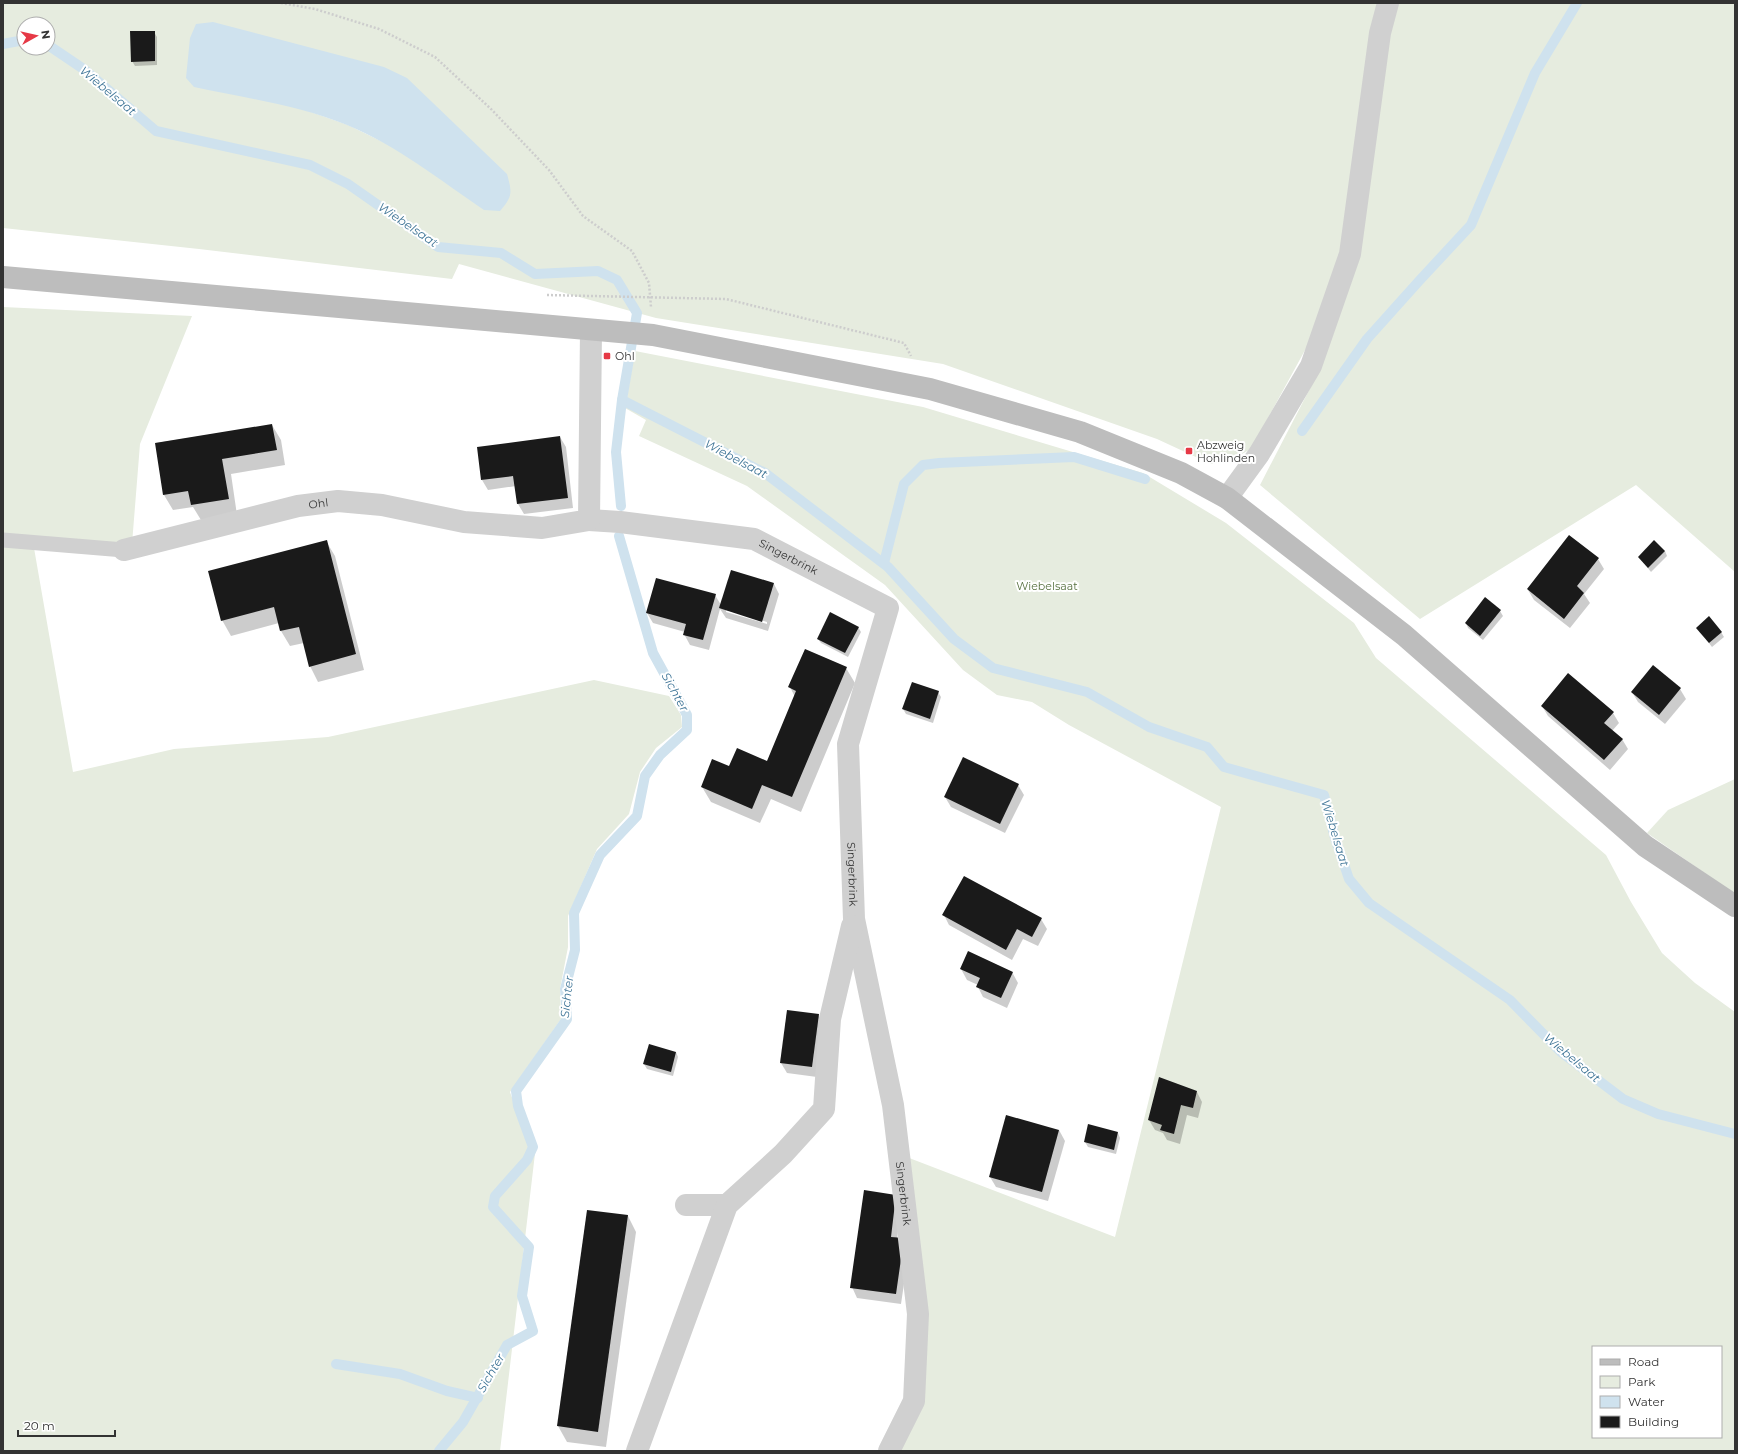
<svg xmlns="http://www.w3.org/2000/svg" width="1738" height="1454" font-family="Montserrat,sans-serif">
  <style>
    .green { fill: #e6ecdf; fill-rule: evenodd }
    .water { fill: #cfe2ee }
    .shadow { fill: #0003; fill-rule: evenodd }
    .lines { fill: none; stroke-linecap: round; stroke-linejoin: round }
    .stream { stroke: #cfe2ee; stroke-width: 10 }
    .building { fill: #1a1a1a }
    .path { stroke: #cdcdcd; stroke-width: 2.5; stroke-dasharray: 2 2; stroke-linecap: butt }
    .lane { stroke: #d0d0d0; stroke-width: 15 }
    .street { stroke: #d0d0d0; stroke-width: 22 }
    .secondary { stroke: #bdbdbd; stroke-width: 22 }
    .poi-dot { fill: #e63946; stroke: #fff; stroke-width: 1.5 }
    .labels { text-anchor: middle; stroke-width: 4; stroke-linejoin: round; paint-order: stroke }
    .poi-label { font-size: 11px; fill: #333; stroke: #fff; text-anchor: start }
    .street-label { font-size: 11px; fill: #333; stroke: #fff }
    .park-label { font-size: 11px; fill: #56703f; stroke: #fff }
    .water-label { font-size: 12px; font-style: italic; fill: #3f7597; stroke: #fff }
  </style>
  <rect width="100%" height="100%" fill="#fff"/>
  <!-- green -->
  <g class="green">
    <path d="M3 3H1379L1341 257 1316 330 1251 449 1231 460 1211 464 1157 439 943 364 656 318 459 264 452 279 199 249 3 228ZM24 24H48V48H24ZM407 78 385 143 348 125 311 112Z"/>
    <path d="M1397 3H1735V572L1636 485 1420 619 1260 485 1320 369 1387 36Z"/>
    <path d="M3 307 192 316 140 444 132 544 34 548 73 772 174 749 328 737 594 680 669 696 681 715 682 727 656 748 640 772 629 814 597 849 568 916V947L560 989 561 1019 510 1092 529 1146 536 1145 500 1451H3Z"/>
    <path d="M635 351 923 407 1143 473 1226 523 1354 623 1376 658 1606 855 1631 902 1662 953 1695 983 1735 1012V1451H893L917 1404 904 1156 1115 1237 1221 807 1069 725 1032 702 997 695 963 670 885 585 747 486 639 436 646 420 625 408ZM1593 1347H1721V1437H1593Z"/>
    <path d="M1735 779V894L1647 833 1668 810Z"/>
  </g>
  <!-- water -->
  <path class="water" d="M213 22 384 67 407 78 507 174C512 192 513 196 500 211L484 210C440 180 396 145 347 125 298 105 245 98 194 87L186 78 190 38 196 24Z"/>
  <!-- shadow -->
  <g class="shadow">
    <path d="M154 32 157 37V65L135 66 132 61Z"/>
    <path d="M272 425 281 440 285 465 231 474 237 515 201 520 193 507 173 510 164 495 156 443Z"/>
    <path d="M560 437 566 447 573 508 524 514 518 504 516 486 488 490 482 480Z"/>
    <path d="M326 541 335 556 364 670 318 682 310 666 304 643 290 646 281 631 279 623 231 636 222 620Z"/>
    <path d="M1665 551 1667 556 1651 572 1639 557Z"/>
    <path d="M1598 559 1604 569 1584 594 1590 603 1570 628 1534 600 1528 590Z"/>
    <path d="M774 584 779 594 768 631 726 618 720 609 709 650 690 645 684 634 685 632 653 623 647 613 715 595 721 605ZM726 610 767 622V624L726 612Z"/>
    <path d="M1500 611 1503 616 1483 640 1468 628 1466 623Z"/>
    <path d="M858 627 861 632 848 657 821 643 818 639Z"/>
    <path d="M1697 628 1721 632 1724 637 1712 647Z"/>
    <path d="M846 668 855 683 801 812 771 799 760 823 711 802 702 787 729 768 767 762 795 697 790 687Z"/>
    <path d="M1680 689 1686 699 1665 724 1638 702 1632 692Z"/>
    <path d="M938 692 941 697 933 723 906 714 903 709Z"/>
    <path d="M1542 706 1613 713 1619 723 1612 731 1622 739 1628 749 1610 770 1548 716Z"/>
    <path d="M1018 785 1024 795 1005 833 951 807 945 797Z"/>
    <path d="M944 915 1041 919 1047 929 1038 946 1023 939 1012 960 949 925Z"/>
    <path d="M961 969 1012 972 1018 983 1007 1008 983 997 978 987V985L967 980Z"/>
    <path d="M787 1011 818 1015 824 1025 817 1077 787 1073 781 1063Z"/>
    <path d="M676 1052 678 1057 673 1076 647 1069 644 1064Z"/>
    <path d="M1197 1092 1202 1102 1198 1118 1187 1115 1180 1144 1167 1140 1163 1133 1155 1130 1149 1120Z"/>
    <path d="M1059 1130 1065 1141 1048 1201 996 1187 990 1177Z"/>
    <path d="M1118 1133 1120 1138 1116 1154 1088 1147 1085 1142Z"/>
    <path d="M865 1192 901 1206 897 1238 909 1250 901 1304 857 1298 852 1287Z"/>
    <path d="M588 1211 628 1216 636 1232 606 1447 567 1442 558 1426Z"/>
  </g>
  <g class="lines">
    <!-- stream -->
    <g class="stream">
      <path d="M3 44 24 40"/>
      <path d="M48 45 85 70 156 131 310 165 348 184 438 247 501 253 535 274 598 271 617 280 637 313 622 400 765 473 888 567 954 639 993 668 1087 692 1149 727 1207 747 1224 767 1324 795 1335 838 1349 879 1369 903 1510 1000 1561 1052 1623 1099 1658 1114 1735 1134"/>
      <path d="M1302 431 1367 339 1419 281 1471 225 1535 73 1577 3"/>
      <path d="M621 506 616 452 622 400"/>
      <path d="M884 563 904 484 923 465 939 463 1074 457 1145 479"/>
      <path d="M336 1364 400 1374 447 1391 478 1398"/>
      <path d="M439 1451 463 1422 507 1345 533 1331 522 1296 529 1247 493 1207 495 1196 527 1160 533 1147 518 1106 516 1091 567 1019 565 989 575 950 574 913 600 855 637 816 645 776 660 755 687 730V715L653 653 619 536"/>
    </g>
  </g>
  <!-- building -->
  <g class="building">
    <path d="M130 31H155V61L131 62Z"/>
    <path d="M272 424 277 450 222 459 229 499 191 505 188 491 163 495 155 443Z"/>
    <path d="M560 436 568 498 517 504 513 476 481 480 477 447Z"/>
    <path d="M1569 535 1599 558 1577 586 1584 593 1564 619 1527 589Z"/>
    <path d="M327 540 356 654 309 667 299 627 280 631 274 607 221 621 208 571Z"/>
    <path d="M1654 540 1665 551 1648 568 1638 557Z"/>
    <path d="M731 570 774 583 762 622 719 608Z"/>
    <path d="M656 578 716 594 703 640 683 635 686 624 646 613Z"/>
    <path d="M1485 597 1501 610 1480 636 1465 623Z"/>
    <path d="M830 612 859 627 845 653 817 639Z"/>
    <path d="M1709 616 1722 632 1709 643 1696 628Z"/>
    <path d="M805 649 847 667 792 797 762 785 752 809 701 787 712 759 729 766 737 748 767 761 796 691 788 687Z"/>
    <path d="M1653 665 1681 688 1659 715 1631 692Z"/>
    <path d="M1568 673 1614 712 1604 723 1623 739 1604 760 1541 706Z"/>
    <path d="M912 682 939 691 930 719 902 709Z"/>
    <path d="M963 757 1019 784 1000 824 944 797Z"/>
    <path d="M964 876 1042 918 1032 937 1017 929 1006 950 942 915Z"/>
    <path d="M968 951 1013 972 1001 998 976 987 980 978 960 969Z"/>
    <path d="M787 1010 819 1014 812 1067 780 1063Z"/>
    <path d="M649 1044 676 1052 671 1072 643 1064Z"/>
    <path d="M1159 1077 1197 1091 1193 1108 1181 1105 1174 1134 1160 1130 1162 1125 1148 1120Z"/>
    <path d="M1006 1115 1059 1130 1042 1192 989 1177Z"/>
    <path d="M1088 1124 1118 1132 1114 1150 1084 1142Z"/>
    <path d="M864 1190 896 1195 891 1237 904 1238 896 1294 850 1288Z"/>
    <path d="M587 1210 628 1215 598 1432 557 1426Z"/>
  </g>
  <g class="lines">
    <!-- path -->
    <g class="path">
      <path d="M281 3 315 9 379 29 435 57 491 109 549 170 583 216 632 251 649 283 651 307"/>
      <path d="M547 295 726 299 904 343 911 356"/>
    </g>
    <!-- lane -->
    <path class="lane" d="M3 540 124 550"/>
    <!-- street -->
    <g class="street">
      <path d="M1227 498 1259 454 1311 366 1350 254 1380 33 1388 3"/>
      <path id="s1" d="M589 520 620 522 754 539 888 608 848 744 854 919 893 1105 918 1314 914 1401 889 1451"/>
      <path id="s2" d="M124 550 298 506 338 501 382 505 464 522 542 528 589 520 591 330"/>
      <path d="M686 1205H727"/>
      <path d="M637 1451 727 1205 783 1154 824 1109 830 1019 852 926"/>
    </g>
    <!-- secondary -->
    <path class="secondary" d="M3 277 653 335 930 389 1080 432 1181 473 1227 498 1404 635 1645 846 1735 906"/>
  </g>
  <!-- markers -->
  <g class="poi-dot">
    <rect x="603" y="352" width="8" height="8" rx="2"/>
    <rect x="1185" y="447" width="8" height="8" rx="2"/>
  </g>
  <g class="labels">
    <!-- poi labels -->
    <g class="poi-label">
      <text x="615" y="360">Ohl</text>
      <text x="1197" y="449">Abzweig<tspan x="1197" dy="13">Hohlinden</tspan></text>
    </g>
    <!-- street labels -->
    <g class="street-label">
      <text dy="4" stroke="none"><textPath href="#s2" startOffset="200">Ohl</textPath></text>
      <text dy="4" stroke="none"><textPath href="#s1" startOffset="205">Singerbrink</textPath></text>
      <text dy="4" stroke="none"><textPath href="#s1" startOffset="589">Singerbrink</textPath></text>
      <text dy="4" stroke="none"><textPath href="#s1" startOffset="913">Singerbrink</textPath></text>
    </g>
    <!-- park labels -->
    <g class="park-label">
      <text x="1047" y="590">Wiebelsaat</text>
    </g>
    <!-- water labels -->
    <g class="water-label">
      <text transform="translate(108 91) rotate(40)" y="4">Wiebelsaat</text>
      <text transform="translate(408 225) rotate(34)" y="4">Wiebelsaat</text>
      <text transform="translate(736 459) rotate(28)" y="4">Wiebelsaat</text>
      <text transform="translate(675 692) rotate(61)" y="4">Sichter</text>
      <text transform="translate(1335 833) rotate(73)" y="4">Wiebelsaat</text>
      <text transform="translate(567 997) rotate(-84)" y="4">Sichter</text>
      <text transform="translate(1572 1058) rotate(40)" y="4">Wiebelsaat</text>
      <text transform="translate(491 1373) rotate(-60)" y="4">Sichter</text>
    </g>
  </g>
  <!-- border -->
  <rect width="1738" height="1454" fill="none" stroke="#333333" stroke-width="8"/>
  <!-- legend -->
  <rect x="1592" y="1346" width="130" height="92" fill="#ffffff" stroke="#adadad"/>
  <rect x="1600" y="1359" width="20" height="6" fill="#bdbdbd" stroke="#adadad"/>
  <text x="1628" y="1366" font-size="12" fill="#333333">Road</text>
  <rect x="1600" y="1376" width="20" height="12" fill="#e6ecdf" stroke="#adadad"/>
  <text x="1628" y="1386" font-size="12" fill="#333333">Park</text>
  <rect x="1600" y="1396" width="20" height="12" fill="#cfe2ee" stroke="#adadad"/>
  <text x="1628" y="1406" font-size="12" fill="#333333">Water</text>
  <rect x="1600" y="1416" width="20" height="12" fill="#1a1a1a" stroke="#adadad"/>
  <text x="1628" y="1426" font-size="12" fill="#333333">Building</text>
  <!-- north arrow -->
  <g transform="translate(36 36) rotate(82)"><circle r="19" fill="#ffffff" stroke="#adadad"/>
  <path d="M0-3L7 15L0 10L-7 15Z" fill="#e63946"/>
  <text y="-6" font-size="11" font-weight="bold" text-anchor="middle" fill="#333333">N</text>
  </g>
  <!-- scale -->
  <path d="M18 1430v6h97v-6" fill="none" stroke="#333333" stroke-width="2"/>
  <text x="24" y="1430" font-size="12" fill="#333333" stroke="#ffffff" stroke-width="3" paint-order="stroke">20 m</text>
</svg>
